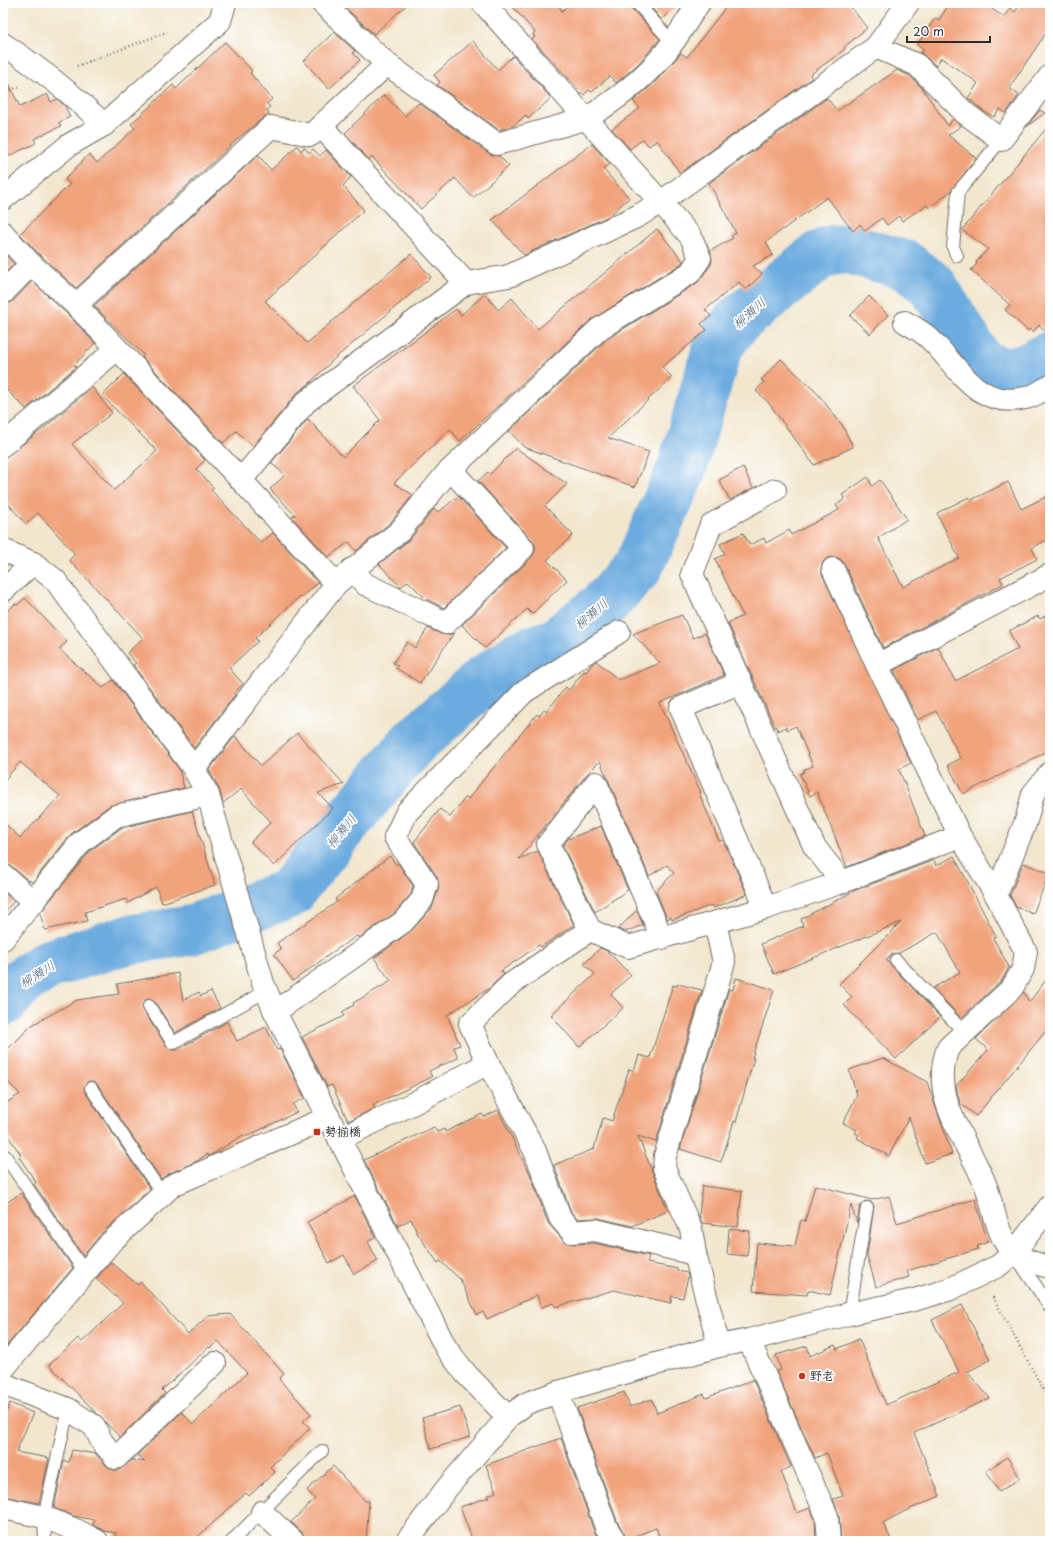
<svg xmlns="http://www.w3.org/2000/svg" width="1053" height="1544" font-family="'Playpen Sans','Klee One',sans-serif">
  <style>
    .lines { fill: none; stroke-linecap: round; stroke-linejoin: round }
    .river { stroke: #6cabdf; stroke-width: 50 }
    .building { fill: #f1a37c }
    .service-casing { stroke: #716c64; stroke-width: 14 }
    .minor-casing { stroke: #716c64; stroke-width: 24 }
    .tertiary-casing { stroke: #716c64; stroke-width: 24 }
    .path { stroke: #716c64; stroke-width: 2.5; stroke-dasharray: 1 3; stroke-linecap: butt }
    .service { stroke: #fff; stroke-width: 12 }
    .minor { stroke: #fff; stroke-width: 22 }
    .tertiary { stroke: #fff; stroke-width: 22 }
    .poi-dot { fill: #c8321e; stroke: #fff; stroke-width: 1.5 }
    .labels { text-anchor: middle; stroke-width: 3.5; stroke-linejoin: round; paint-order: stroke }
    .poi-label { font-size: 12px; font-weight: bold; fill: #2b2b2b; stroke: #fff; text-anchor: start }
    .water-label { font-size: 13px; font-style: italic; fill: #455e73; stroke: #fff }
  </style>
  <rect width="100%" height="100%" fill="#fff"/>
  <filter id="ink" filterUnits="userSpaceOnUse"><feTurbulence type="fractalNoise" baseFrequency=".025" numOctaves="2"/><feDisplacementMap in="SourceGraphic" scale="8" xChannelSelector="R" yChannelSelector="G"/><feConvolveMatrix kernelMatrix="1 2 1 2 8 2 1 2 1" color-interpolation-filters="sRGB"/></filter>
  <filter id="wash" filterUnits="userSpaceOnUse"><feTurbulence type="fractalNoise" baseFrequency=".012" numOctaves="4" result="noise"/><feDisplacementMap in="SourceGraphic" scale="16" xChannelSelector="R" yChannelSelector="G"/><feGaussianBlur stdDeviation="0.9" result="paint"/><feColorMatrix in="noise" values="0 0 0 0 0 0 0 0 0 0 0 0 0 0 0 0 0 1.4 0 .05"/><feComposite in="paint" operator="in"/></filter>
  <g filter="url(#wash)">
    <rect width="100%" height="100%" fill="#f2e6cd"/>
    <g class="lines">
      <!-- river -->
      <path class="river" d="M3 1002 21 982 49 964 126 940 188 931 290 893 343 826 412 744 484 680 520 655 557 642 602 606 638 567 681 471 718 346 737 321 817 257 832 250 850 249 905 265 932 285 981 364 1001 372 1023 370 1050 356"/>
    </g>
    <g id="blocks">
      <!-- building -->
      <g class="building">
        <path d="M340 3H409L374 34Z"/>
        <path d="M509 3H557L562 11 570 3H630L631 8 660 39 638 64 616 83 610 76 592 92 589 90 584 95 532 39 535 37 533 34 535 32Z"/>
        <path d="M647 3H679L662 20Z"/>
        <path d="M729 3H848L867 28 844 47 845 49 810 75 812 78 680 173 657 140 649 146 643 139 630 149 612 129 640 108 633 101 655 82 681 53 687 57Z"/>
        <path d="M950 3H983L1004 17 1010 8 1015 12 1021 3H1050V27L1009 88 1019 95 1006 113 1000 109 994 117 983 111 968 98 978 83 941 58 936 66 921 53 924 50 917 45 935 18 939 20Z"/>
        <path d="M334 32 355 51 353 53 360 60 329 89 304 61Z"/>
        <path d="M473 41 498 70 513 56 551 98 528 119 526 115 513 126 499 130 437 85 440 82 434 75Z"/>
        <path d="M225 42 252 71 250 73 272 99 267 104 270 107 267 110 269 113 241 136 76 288 40 255 20 234 70 184 65 179 89 154 97 163 135 128 131 124 173 85 176 89Z"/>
        <path d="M897 70 910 76 922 88 948 126 953 119 961 126 948 135 976 158 951 191 929 208 927 205 902 221 899 216 887 225 882 218 865 231 860 224 853 231 827 197 766 242 773 255 753 266 762 274 746 290 739 282 705 310 711 316 701 324 707 330 662 367 672 377 608 438 649 452 635 487 524 447 509 431 607 339 697 283 711 265 712 259 710 251 733 238 731 236 736 233 709 183 827 98 837 111Z"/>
        <path d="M3 71 20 107 47 94 51 102 57 99 65 106 70 117 58 123 61 126 34 139 36 143 3 159Z"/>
        <path d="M384 95 405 116 419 103 490 154 499 156 509 166 473 198 455 178 421 209 372 157 369 160 345 133Z"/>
        <path d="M1040 110 1045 113 1026 127Z"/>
        <path d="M1050 124V335L1039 325 1033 332 1030 329 1028 331 1005 310 1010 305 971 270 977 264 976 262 988 249 962 230Z"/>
        <path d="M592 144 610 164 603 169 629 198 609 216 524 255 492 220Z"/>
        <path d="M297 146 301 151 304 147 309 153 313 149 320 156 326 150 351 177 343 186 364 210 265 301 307 343 411 254 431 277 333 360 309 384 298 392 253 446 236 431 223 443 142 357 144 355 94 306 258 155 271 170Z"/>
        <path d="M657 229 683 261 681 264 591 320 460 441 450 429 394 483 413 495 391 522 356 551 349 542 328 557 292 517 295 515 270 489 285 475 271 463 308 419 343 457 380 420 353 386 456 309 461 315 485 294 498 310 512 298 538 329Z"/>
        <path d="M3 252 14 264 3 275Z"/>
        <path d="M32 281 67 314 95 343 74 365 76 367 26 409 3 386V305L12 302Z"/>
        <path d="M869 296 888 315 870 334 850 316Z"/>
        <path d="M781 359 818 394 842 425 853 447 814 465 768 402 756 391 764 382 761 380Z"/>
        <path d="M124 374 205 460 196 469 214 488 211 490 261 543 273 533 318 583 301 597 300 596 255 638 258 641 229 668 243 684 234 693 235 695 194 748 133 665 136 663 127 653 143 638 69 560 75 554 38 513 26 524 3 498V459L44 428 92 387 112 413 72 444 114 490 157 451 102 396Z"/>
        <path d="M516 448 567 484 545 506 573 535 547 560 567 580 532 614 527 609 485 648 462 625 532 557 535 551V545L532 540 478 481 488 472 490 474Z"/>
        <path d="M743 467 753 488 730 500 719 480Z"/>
        <path d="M868 477 872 486 880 480 907 519 878 538 903 587 959 558 937 513 969 497 971 500 1008 482 1021 509 1050 495V538L1032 548 1037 559 1000 578 1003 584 883 648 844 563 840 559 834 557 827 558 823 562 821 568 822 574 911 763 899 769 925 836 847 867 817 792 810 796 800 774 804 772 803 770 813 766 796 726 787 730 786 727 778 731 777 727H775L728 623 743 616 715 559 725 554 720 544 743 533 750 545 764 538 766 543 789 530 791 535 839 510 836 505 845 499 842 495Z"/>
        <path d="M458 496 506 548 444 608 426 599 408 581 401 587 379 564 410 539 434 509 439 512Z"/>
        <path d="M25 598 67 642 59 649 103 688 113 680 179 769 184 788 109 806 71 834 32 883 30 880 29 881 11 866 3 863V822L20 838 60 796 20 762 3 782V615L15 604 17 605Z"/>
        <path d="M1050 613V750L963 794 948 765 961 758 936 711 918 720 894 670 938 647 955 681 1018 649 1009 631 1038 616 1040 619Z"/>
        <path d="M682 615 693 638 705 633 724 675 660 703 701 793H699L719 841 723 840 747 894 714 908 712 905 672 920 671 917 667 919 656 891 674 873 667 865 649 876 600 761 586 775 519 859 538 851 574 925 541 947 539 945 501 971 504 974 488 989 447 1015 460 1045 454 1047 458 1058 429 1071 432 1077 373 1105 375 1108 348 1121 332 1085 327 1087 302 1037 344 1016 342 1012 354 1005 353 1003 391 981 374 958 412 930 432 908 439 887 437 877 414 842 440 809 450 817 466 797 468 799 537 714 539 716 544 710 547 711 566 687 569 690 584 671 586 672 594 662 596 661 619 680 660 663 633 634Z"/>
        <path d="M428 628 441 634 448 635 454 633 420 683 396 668 398 666 393 663 407 642 415 648Z"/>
        <path d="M297 733 344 784 318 793 333 808 274 866 251 842 271 822 241 789 223 803 219 789 209 770 235 736 261 766Z"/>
        <path d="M192 811 215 885 162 903 156 887 128 903 126 899 85 912 87 921 45 930 40 913 90 851 121 828Z"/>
        <path d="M601 826 628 890 595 912 563 846 568 839Z"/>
        <path d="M390 856 396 865 398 863 413 886 411 894 395 913 359 938 357 936 337 949 293 981 274 954 281 949 277 943 337 902 335 899Z"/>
        <path d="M954 856 996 936 993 938 1009 967 1002 980 961 1018 933 988 960 972 937 932 899 953 891 954 886 960 940 1017 896 1059 844 1005 852 997 839 984 901 922 774 974 761 944 803 926 801 919 856 890 934 860 936 866Z"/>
        <path d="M1023 863 1049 873 1033 914 1016 907 1010 895Z"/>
        <path d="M3 892 14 901 3 914Z"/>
        <path d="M637 910 643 925 625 932 618 929Z"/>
        <path d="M600 948 607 951 631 975 611 994 623 1008 579 1047 551 1015 595 974 584 964Z"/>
        <path d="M178 973 183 1000 199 992 201 996 211 991 220 1008 175 1033 155 1002 149 999 145 1000 142 1006 143 1010 167 1047 173 1050H177L227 1022 237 1041 266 1027 277 1050 280 1049 305 1098 293 1104 297 1112 245 1137 243 1135 216 1152 208 1156 207 1154 197 1161 168 1174 161 1179 97 1084 91 1081 87 1082 84 1088 85 1092 150 1189 102 1233 83 1256 34 1184 36 1182 19 1157 21 1155 3 1128V1105L20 1094 3 1077V1054L32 1025 77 1000 119 994 117 984Z"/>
        <path d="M1050 975V1026L976 1116 960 1103 956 1086 988 1050 976 1039 1024 992 1029 1002Z"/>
        <path d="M736 978 774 990 752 1058H754L736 1122 734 1121 721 1162 680 1149 729 989 733 990Z"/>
        <path d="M678 984 702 990 656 1142 638 1136 668 1211 632 1226 598 1218 577 1219 571 1212 554 1165 594 1149 603 1118 612 1121 629 1069 634 1071 639 1055 650 1058 673 985 677 986Z"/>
        <path d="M883 1058 927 1082 952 1154 925 1163 909 1117 889 1156 857 1138 859 1135 855 1133 857 1130 843 1123 857 1095 849 1070Z"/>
        <path d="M498 1110 530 1174 548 1223 563 1240 573 1244 594 1243 649 1256 647 1263 678 1269 677 1271 687 1273 688 1277 683 1298 672 1296 671 1303 614 1290 555 1307 554 1303 541 1307 537 1295 487 1319 483 1312 477 1315 460 1279 440 1261 438 1263 417 1233 411 1219 398 1226 364 1160 434 1127 437 1132 444 1129 445 1132 482 1114 484 1117Z"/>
        <path d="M815 1185 872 1200 889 1196 897 1223 975 1199 988 1242 977 1246 978 1249 907 1271 909 1277 876 1287 867 1255 874 1206 871 1202 865 1201 860 1206 857 1223 851 1205 830 1295 808 1290 807 1295 753 1291 757 1243 795 1246 801 1220 805 1221Z"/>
        <path d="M702 1186 742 1191 738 1227 702 1223 699 1215Z"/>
        <path d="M21 1193 73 1268 3 1350V1205Z"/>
        <path d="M355 1196 375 1237 368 1242 378 1261 354 1274 344 1255 329 1263 307 1222Z"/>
        <path d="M729 1229 750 1231 747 1256 727 1254Z"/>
        <path d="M111 1262 138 1285 141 1282 188 1334 208 1316 230 1314 284 1374 279 1379 311 1414 303 1421 310 1428 270 1467 275 1472 249 1496 246 1493 193 1541H115L116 1533 104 1531 93 1525 94 1520 74 1516 54 1508 64 1461 69 1462 72 1450 96 1454 107 1466 113 1470H119L132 1460 145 1462 137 1455 182 1412 193 1424 247 1373 218 1341 210 1348 209 1347 162 1390 165 1393 120 1437 49 1365 78 1338 82 1342 123 1303 96 1279Z"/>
        <path d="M962 1305 990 1360 967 1372 990 1398 914 1433 940 1496 903 1512 883 1523 892 1541H841L839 1515 833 1499 843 1496 827 1453 815 1458 776 1371 781 1370 776 1355 807 1346 810 1356 835 1345 837 1349 859 1339 886 1405 959 1372 932 1320Z"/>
        <path d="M753 1380 791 1467 781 1471 797 1513 810 1508 815 1519 816 1541H661L656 1528 627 1539 617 1521 577 1408 624 1392 630 1407 652 1399 657 1413 704 1394 706 1398Z"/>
        <path d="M10 1403 33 1413 16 1452 49 1458 39 1503 3 1496V1421Z"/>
        <path d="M460 1407 470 1437 431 1449 422 1418Z"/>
        <path d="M561 1438 594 1531 600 1541H473L460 1507 489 1497 488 1495 496 1492 486 1465Z"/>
        <path d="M1007 1457 1020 1478 999 1492 986 1471Z"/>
        <path d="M333 1466 365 1501H369L366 1541H305L302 1532 291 1522 315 1499 307 1490Z"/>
      </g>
    </g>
  </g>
  <g filter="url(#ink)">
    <use href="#blocks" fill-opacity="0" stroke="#716c64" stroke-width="1"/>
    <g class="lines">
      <defs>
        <g id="service">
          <path d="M637 3 672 42"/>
          <path d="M957 256 953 247 958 192 1001 140"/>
          <path d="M896 960 964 1032"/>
          <path d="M149 1006 173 1043 266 991"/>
          <path d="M91 1088 163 1195"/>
          <path d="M5 1156 85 1272"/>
          <path d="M1017 1258 1050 1307"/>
          <path d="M849 1314 867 1208"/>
          <path d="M45 1541 44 1517 68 1409"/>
          <path d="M232 1541 322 1451"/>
        </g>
        <g id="minor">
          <path d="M322 3 387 64 497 144 585 119C614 102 642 80 664 54 677 39 687 20 699 3"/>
          <path d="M3 44C39 68 73 94 104 125"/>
          <path d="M876 47 917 65 965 113 1001 140 1050 76"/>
          <path d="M321 126 466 283 509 276 638 216 661 202 876 47 908 3"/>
          <path d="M3 199 69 145 104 125 220 21 225 3"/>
          <path d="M3 233 31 264 76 305 241 480 336 584"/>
          <path d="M3 293 31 264"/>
          <path d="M76 305 271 127 311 135 387 64"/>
          <path d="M905 322C914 327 923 332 930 339 959 367 977 409 1025 398 1034 397 1042 390 1050 386"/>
          <path d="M3 445 117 349"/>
          <path d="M241 480 306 402 466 283"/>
          <path d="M775 490 711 525 692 574 814 846 842 882"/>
          <path d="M352 569 365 584 446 623 523 548 451 470"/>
          <path d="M833 569 877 665 960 836 996 895 1026 952 1023 969 1012 988 948 1048C928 1100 970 1142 987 1189 993 1207 999 1240 1013 1253 1018 1258 1043 1266 1050 1267"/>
          <path d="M3 591 33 563"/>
          <path d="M877 665 1050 575"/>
          <path d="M741 682 681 708 766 908"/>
          <path d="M194 769 336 584 400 531 446 474 599 329 690 273 700 258 691 237 673 216 483 3"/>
          <path d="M3 875 34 902"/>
          <path d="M996 895 1026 821 1033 794 1050 773"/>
          <path d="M715 923 724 962 665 1156 664 1168 691 1229 695 1254 719 1346"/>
          <path d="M590 930 548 844 596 783 662 938"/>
          <path d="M3 939 81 842 116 816 208 795"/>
          <path d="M275 1012 403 922 422 900 427 884 395 837 407 812 524 692 619 632"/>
          <path d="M488 1063 535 1151 560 1218 572 1232 595 1230 695 1254"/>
          <path d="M339 1139 416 1102 488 1063 470 1024 511 984 590 930 628 947 766 908 842 882 960 836"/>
          <path d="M749 1340 827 1516 829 1541"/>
          <path d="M3 1369 111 1242 173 1185 329 1117"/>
          <path d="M3 1384 68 1409 94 1426 102 1442 116 1458 215 1363"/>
          <path d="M558 1392 606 1527 615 1541"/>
          <path d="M3 1508 44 1517 78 1531 97 1541"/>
          <path d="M262 1512 293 1541"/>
        </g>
        <g id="tertiary">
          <path d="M3 550 33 563 55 580 194 769 208 795 263 983 275 1012 446 1348 466 1374 508 1417 447 1488 407 1541"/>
          <path d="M508 1417 527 1403 558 1392 719 1346 749 1340 849 1314 914 1300 948 1290 998 1266 1013 1254 1050 1206"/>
        </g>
      </defs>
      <!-- service casing -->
      <use href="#service" class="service-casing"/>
      <!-- minor casing -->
      <use href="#minor" class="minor-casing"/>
      <!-- tertiary casing -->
      <use href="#tertiary" class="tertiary-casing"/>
      <!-- path -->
      <g class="path">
        <path d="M77 66 167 32"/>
        <path d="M3 93 19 87"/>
        <path d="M993 1297 1050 1402"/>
      </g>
      <!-- service -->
      <use href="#service" class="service"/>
      <!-- minor -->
      <use href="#minor" class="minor"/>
      <!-- tertiary -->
      <use href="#tertiary" class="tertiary"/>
    </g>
  </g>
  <!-- markers -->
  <g class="poi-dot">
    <rect x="313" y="1128" width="8" height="8" rx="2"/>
    <circle cx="802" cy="1376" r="4"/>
  </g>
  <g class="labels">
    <!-- poi labels -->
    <g class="poi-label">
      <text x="325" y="1136">勢揃橋</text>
      <text x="810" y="1380">野老</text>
    </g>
    <!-- water labels -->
    <g class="water-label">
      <text transform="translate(749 313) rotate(-42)" y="5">柳瀬川</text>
      <text transform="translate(591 614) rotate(-41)" y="5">柳瀬川</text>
      <text transform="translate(341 831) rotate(-51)" y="5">柳瀬川</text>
      <text transform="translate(37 974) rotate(-33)" y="5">柳瀬川</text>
    </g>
  </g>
  <!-- margin -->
  <rect width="1053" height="1544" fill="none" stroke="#fff" stroke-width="16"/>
  <!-- scale -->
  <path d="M907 36v6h83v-6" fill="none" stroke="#2b2b2b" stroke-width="2"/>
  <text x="913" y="36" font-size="12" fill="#2b2b2b" stroke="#ffffff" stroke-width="3" paint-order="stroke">20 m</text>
</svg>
